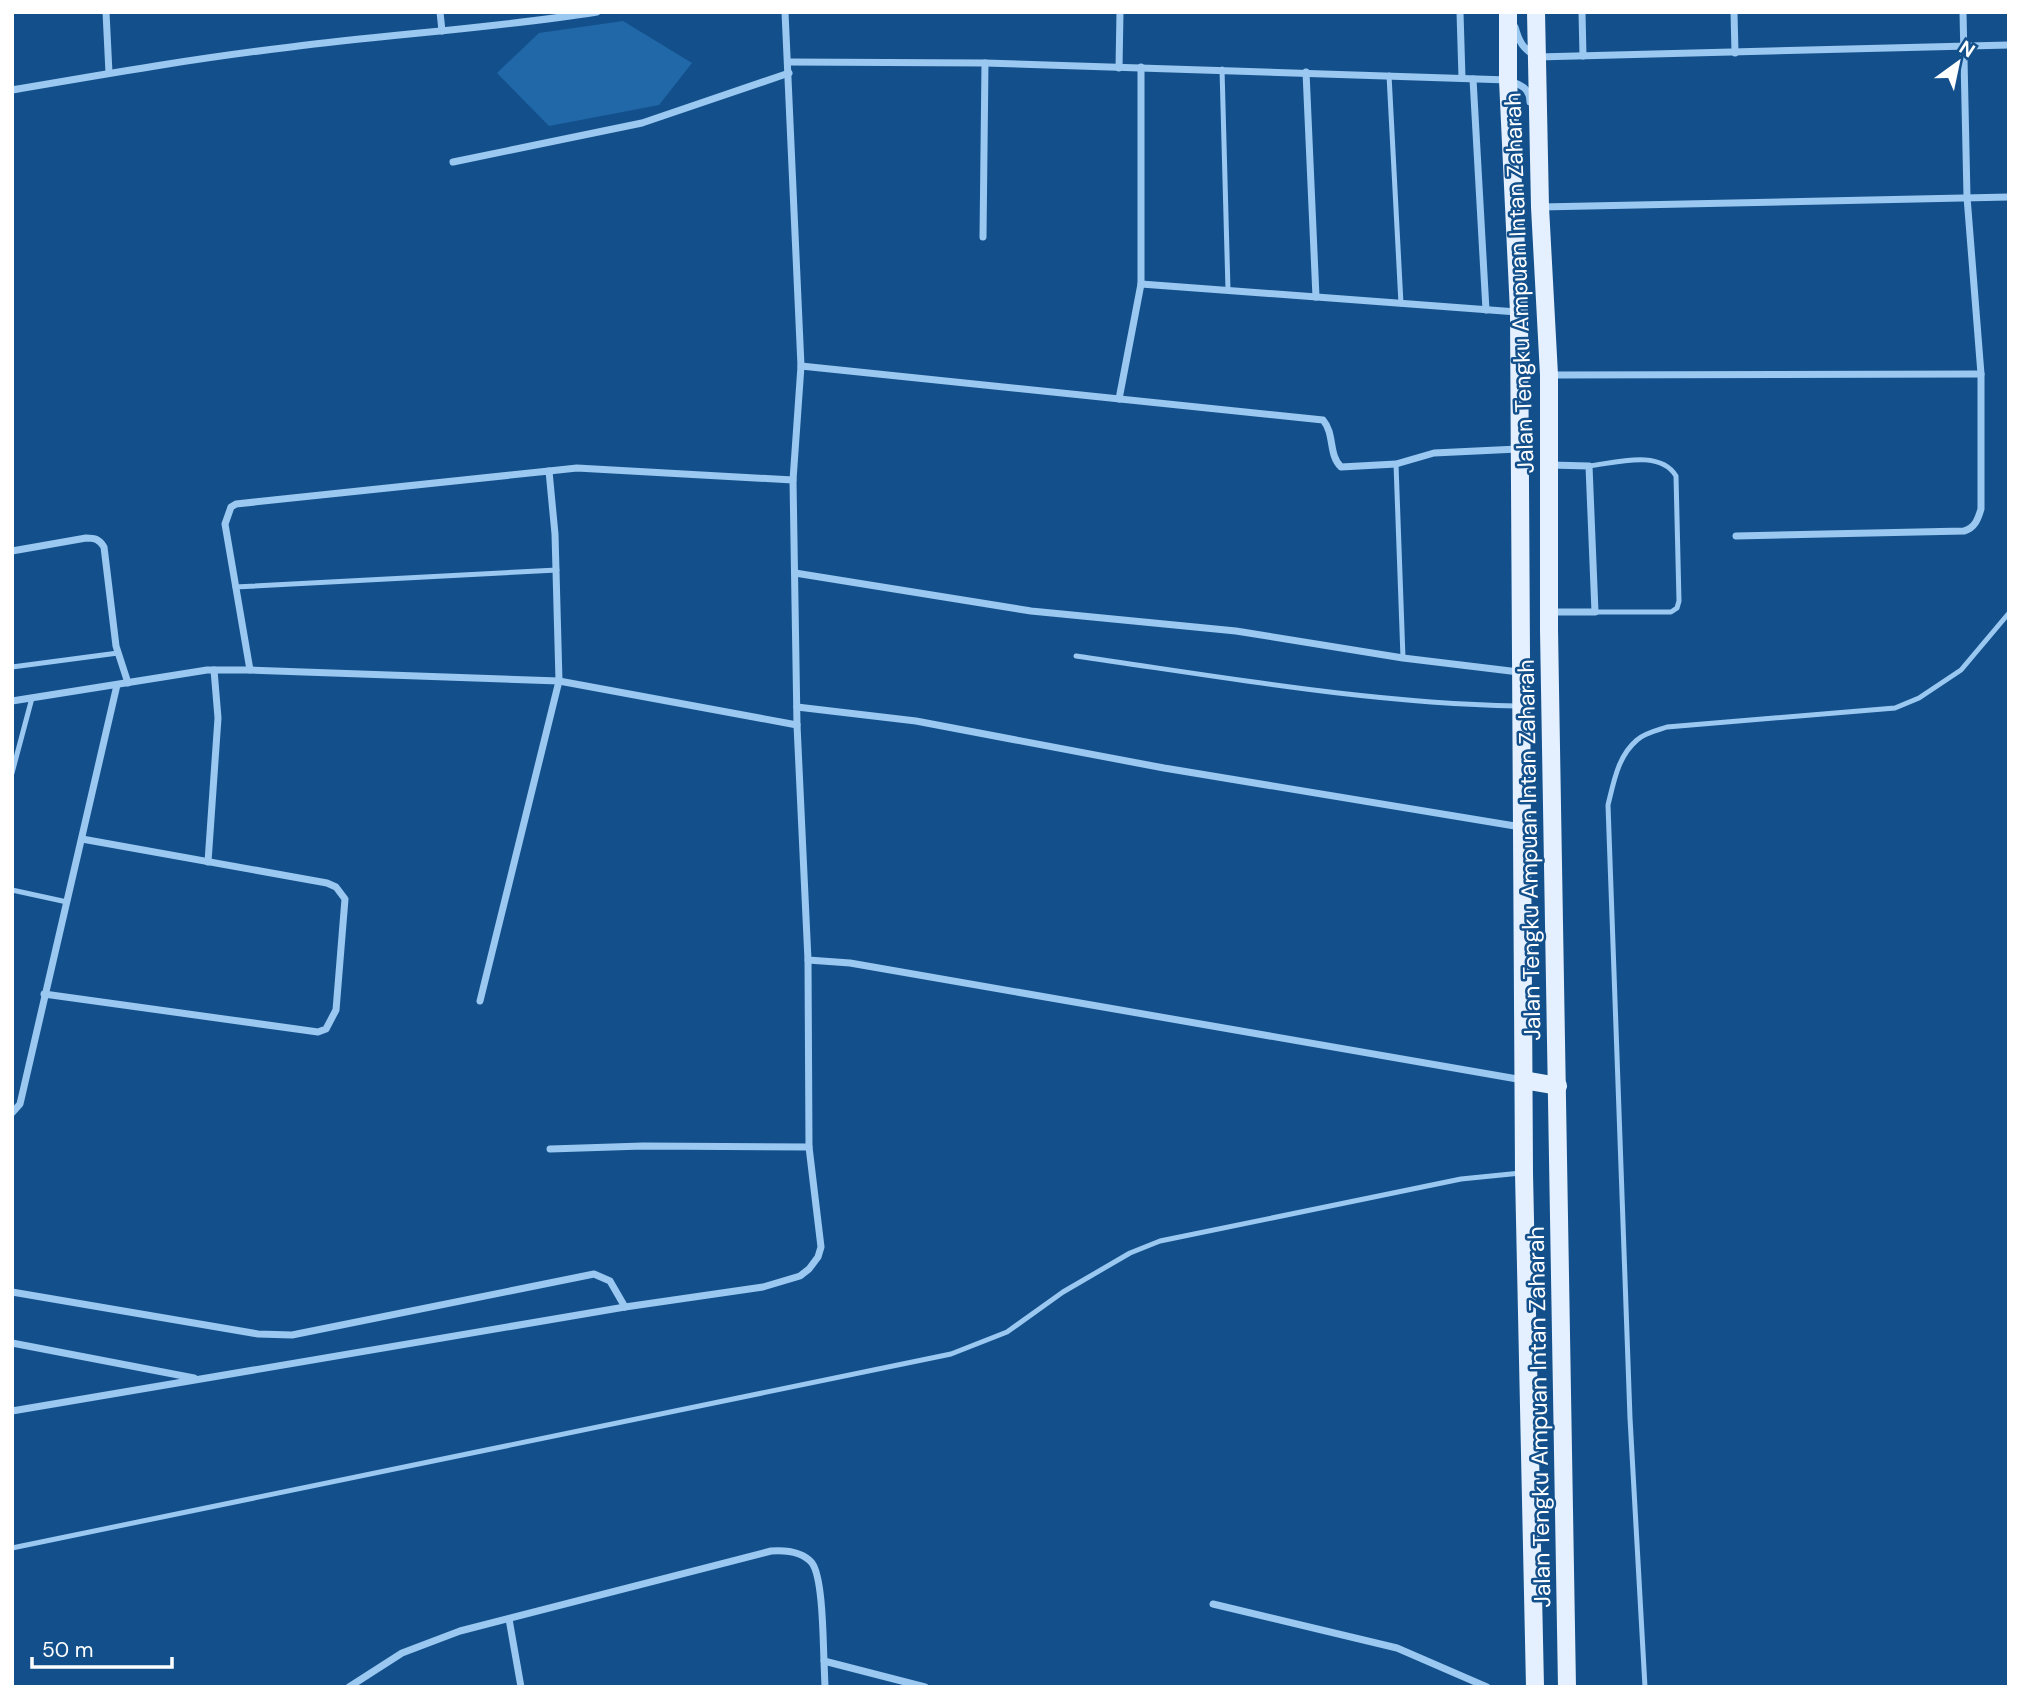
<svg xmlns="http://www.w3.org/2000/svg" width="2021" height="1699" font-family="'DM Sans',sans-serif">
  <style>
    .green { fill: #2168a9 }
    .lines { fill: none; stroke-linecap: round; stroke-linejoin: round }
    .lane { stroke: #9ac8f1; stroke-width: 5 }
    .street { stroke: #9ac8f1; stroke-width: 7 }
    .primary { stroke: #e4f0ff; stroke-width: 18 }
    .labels { text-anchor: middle; stroke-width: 5; stroke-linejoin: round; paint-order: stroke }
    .street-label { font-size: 23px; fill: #fff; stroke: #13508b }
  </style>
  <rect width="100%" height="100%" fill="#13508b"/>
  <!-- green -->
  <path class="green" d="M623 21 692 63 659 105 549 126 497 73 539 33Z"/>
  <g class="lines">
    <!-- lane -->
    <g class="lane">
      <path d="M1222 69 1228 290"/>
      <path d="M1389 75 1401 304"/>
      <path d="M1396 464 1403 658"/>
      <path d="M1589 466C1615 463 1660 449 1676 476L1679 601 1677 608 1671 612H1595"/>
      <path d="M235 587 557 570"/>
      <path d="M1076 656C1223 677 1368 703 1517 706"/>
      <path d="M12 667 118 653"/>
      <path d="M12 773 32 698"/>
      <path d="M12 890 67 902"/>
      <path d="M12 1548 951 1354 1007 1332 1063 1292 1130 1253 1160 1241 1461 1179 1521 1173"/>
      <path d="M1645 1687 1630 1418 1608 805C1614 781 1618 756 1637 740 1644 733 1658 730 1667 727L1895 708 1919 698 1961 670 2009 613"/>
    </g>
    <!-- street -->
    <g class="street">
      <path d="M106 12 109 73"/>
      <path d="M440 12 442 31"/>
      <path d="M1460 12 1462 78"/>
      <path d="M1582 12 1583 56"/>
      <path d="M1734 12 1735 53"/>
      <path d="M1515 27C1519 42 1523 49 1537 57L2009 45"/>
      <path d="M788 62 985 63 1508 80C1521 85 1530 88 1530 102"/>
      <path d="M1119 68 1120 12"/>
      <path d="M1306 72 1316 297"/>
      <path d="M1473 79 1486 310"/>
      <path d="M12 90C105 74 197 58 291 47 393 34 496 28 597 12"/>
      <path d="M453 162 642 123 789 73"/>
      <path d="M1541 207 2009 197"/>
      <path d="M983 237 985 63"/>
      <path d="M1141 284 1517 312"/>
      <path d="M801 366 1323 420C1335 434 1328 454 1341 467L1396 464 1434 453 1518 449"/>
      <path d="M1551 375 1981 374"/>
      <path d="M1119 399 1141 284V67"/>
      <path d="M1550 465 1589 466 1595 612H1550"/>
      <path d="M549 471 577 468 793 480"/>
      <path d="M1736 536 1964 531C1975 528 1978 519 1981 509V374L1967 197 1963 12"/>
      <path d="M12 551 86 538C95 538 99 539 104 547L116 646 128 683"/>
      <path d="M795 573 1031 611 1236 631 1403 658 1519 672"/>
      <path d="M250 670 225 524 231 507 236 504 549 471 555 534 559 681 480 1001"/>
      <path d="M12 701 207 670H250L559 681 797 725"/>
      <path d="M797 707 916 721 1164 768 1521 827"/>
      <path d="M208 862 218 718 214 670"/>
      <path d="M808 960 850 963 1523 1080"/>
      <path d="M44 994 318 1032 326 1029 336 1010 345 899 336 887 327 883 82 839"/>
      <path d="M12 1113 20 1104 117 685"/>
      <path d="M550 1149 643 1146 809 1147"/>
      <path d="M12 1292 258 1334 292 1335 594 1274 610 1281 625 1307"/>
      <path d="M12 1343 194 1378"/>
      <path d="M12 1411 625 1307 763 1287 800 1276 809 1269 818 1257 821 1247 809 1147 808 960 797 725 793 480 801 366 785 12"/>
      <path d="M1213 1604 1397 1648 1487 1687"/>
      <path d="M509 1619 521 1687"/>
      <path d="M824 1661 825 1687"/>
      <path d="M349 1687 402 1653 460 1631 771 1551C785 1550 802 1551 812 1563 823 1578 823 1640 824 1661L925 1687"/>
    </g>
    <!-- primary -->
    <g class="primary">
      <path d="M1508 12V80L1519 312 1524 1173 1535 1687"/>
      <path d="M1536 12 1540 207 1549 375V630L1567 1687"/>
      <path d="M1524 1080 1558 1086"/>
    </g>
  </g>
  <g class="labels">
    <!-- street labels -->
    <g class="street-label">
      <text transform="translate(1519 283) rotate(-92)" y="8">Jalan Tengku Ampuan Intan Zaharah</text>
      <text transform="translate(1529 850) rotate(-91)" y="8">Jalan Tengku Ampuan Intan Zaharah</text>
      <text transform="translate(1539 1417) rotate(-91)" y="8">Jalan Tengku Ampuan Intan Zaharah</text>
    </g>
  </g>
  <!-- border -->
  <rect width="2021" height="1699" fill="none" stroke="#ffffff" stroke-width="28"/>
  <!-- north arrow -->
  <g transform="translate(1958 63) rotate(33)" stroke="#13508b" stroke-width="5" paint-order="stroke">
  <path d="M0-5L12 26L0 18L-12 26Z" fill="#ffffff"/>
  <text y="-10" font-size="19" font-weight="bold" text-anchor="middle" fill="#ffffff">N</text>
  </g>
  <!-- scale -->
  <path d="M32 1657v10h140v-10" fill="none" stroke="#ffffff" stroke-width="3.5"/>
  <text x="42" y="1657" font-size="21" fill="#ffffff" stroke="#13508b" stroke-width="5" paint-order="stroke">50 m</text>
</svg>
